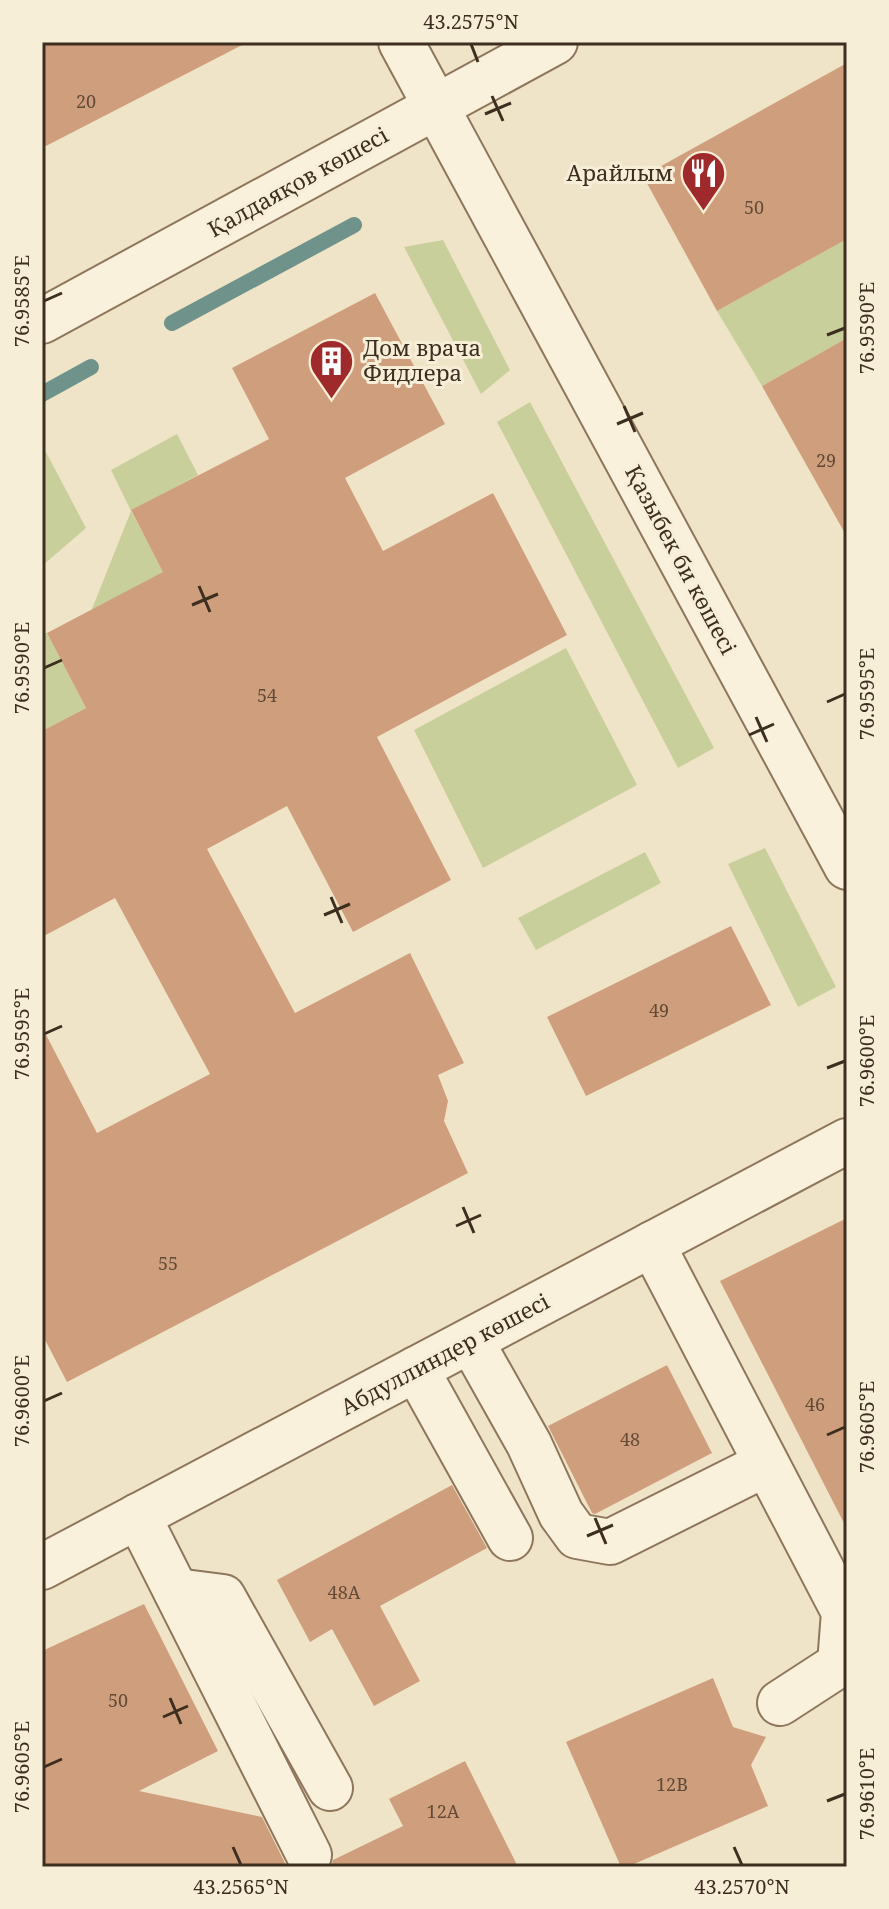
<svg xmlns="http://www.w3.org/2000/svg" width="889" height="1909" font-family="'Noto Serif',serif">
  <style>
    .green { fill: #c9cf9b }
    .lines { fill: none; stroke-linecap: round; stroke-linejoin: round }
    .stream { stroke: #6f938a; stroke-width: 16 }
    .building { fill: #cf9f7d }
    .minor-casing { stroke: #8d765c; stroke-width: 48 }
    .minor { stroke: #faf1dc; stroke-width: 44 }
    .ticks { fill: none; stroke: #3d2e20; stroke-width: 3 }
    .labels { text-anchor: middle; stroke-width: 6; stroke-linejoin: round; paint-order: stroke }
    .number-label { font-size: 18px; fill: #624a37 }
    .poi-label { font-size: 22px; fill: #3d2e20; stroke: #f7eed8; text-anchor: end }
    .street-label { font-size: 22px; fill: #3d2e20; stroke: #f7eed8 }
    .neatline { fill: none; stroke: #3d2e20; stroke-width: 3 }
    .ticks-label { font-size: 20px; text-anchor: middle; fill: #3d2e20 }
  </style>
  <rect width="100%" height="100%" fill="#f0e4c8"/>
  <!-- green -->
  <g class="green">
    <path d="M847 239V338L762 386 717 311Z"/>
    <path d="M443 240 510 370 481 394 404 247Z"/>
    <path d="M530 402 714 748 678 768 497 422Z"/>
    <path d="M177 434 198 475 131 511 203 646 131 684 92 609 131 511 111 470Z"/>
    <path d="M46 452 86 528 42 566V454Z"/>
    <path d="M42 633H47L86 708 42 731Z"/>
    <path d="M566 648 637 785 483 868 414 730Z"/>
    <path d="M765 848 836 987 798 1007 728 864Z"/>
    <path d="M645 852 661 883 536 950 518 918Z"/>
  </g>
  <g class="lines">
    <!-- stream -->
    <g class="stream">
      <path d="M172 323 354 225"/>
      <path d="M42 394 91 367"/>
    </g>
  </g>
  <!-- building -->
  <g class="building">
    <path d="M42 42H248L42 148Z"/>
    <path d="M847 63V239L717 311 643 176Z"/>
    <path d="M375 293 445 424 345 478 383 551 493 493 567 635 377 737 451 880 353 932 287 806 207 849 295 1013 410 953 464 1063 438 1075 448 1101 444 1121 468 1173 67 1382 42 1334V1027L97 1133 210 1074 115 898 42 937V731L86 708 47 633 163 572 131 510 269 439 232 368Z"/>
    <path d="M847 338V537L762 386Z"/>
    <path d="M731 926 771 1005 586 1096 547 1017Z"/>
    <path d="M847 1218V1529L720 1281Z"/>
    <path d="M667 1365 712 1453 595 1514 592 1513 548 1426Z"/>
    <path d="M452 1485 487 1548 380 1606 420 1681 374 1706 332 1629 310 1642 277 1580Z"/>
    <path d="M144 1604 218 1751 139 1791 262 1817 287 1867H42V1651Z"/>
    <path d="M713 1678 733 1727 766 1737 751 1765 768 1806 627 1867H621L566 1742Z"/>
    <path d="M465 1761 518 1867H331L333 1860 403 1826 389 1799Z"/>
  </g>
  <g class="lines">
    <defs>
      <g id="minor">
        <path d="M401 42 847 867"/>
        <path d="M42 321 555 42"/>
        <path d="M652 1244 844 1612 840 1664 780 1703"/>
        <path d="M471 1341 529 1444 561 1514 577 1536 610 1542 766 1464"/>
        <path d="M416 1369 510 1538"/>
        <path d="M138 1516 309 1855"/>
        <path d="M42 1567 847 1141"/>
        <path d="M176 1591 223 1597 330 1788"/>
      </g>
    </defs>
    <!-- minor casing -->
    <use href="#minor" class="minor-casing"/>
    <!-- minor -->
    <use href="#minor" class="minor"/>
  </g>
  <!-- ticks -->
  <path class="ticks" d="M471 44 478 62M492 96 503 121M485 114 511 103M44 301 62 293M827 335 845 328M624 406 635 432M617 424 643 413M199 586 210 612M192 605 218 594M44 668 62 660M827 702 845 694M756 717 767 742M749 735 774 724M331 897 342 923M324 915 350 904M44 1034 62 1026M827 1068 845 1061M463 1207 474 1233M456 1226 481 1215M44 1401 62 1393M827 1435 845 1427M595 1518 606 1544M587 1536 613 1525M170 1698 181 1724M163 1717 188 1706M44 1767 62 1759M827 1801 845 1794M233 1847 241 1865M734 1847 742 1865"/>
  <!-- icons -->
  <defs>
    <symbol id="restaurant-pin" viewBox="-11 -11 22 30"><path d="M0 17L-7.5 6A9.5 9.5 0 1 1 7.5 6Z" fill="#9e2a2b" stroke="#f7eed8"/><path d="M-5-6h1v4h1v-4h1v4h1v-4h1v5L-1.5 .5V6h-2V.5L-5-1ZM5-6V6H3V1.5H1.5Q1.5-4 5-6Z" fill="#fff"/></symbol>
    <symbol id="building-pin" viewBox="-11 -11 22 30"><path d="M0 17L-7.5 6A9.5 9.5 0 1 1 7.5 6Z" fill="#9e2a2b" stroke="#f7eed8"/><path d="M-4-6H4V6H1V3H-1V6H-4ZM-2.5-4.3h1.7v1.8h-1.7ZM.8-4.3h1.7v1.8H.8ZM-2.5-1h1.7V.8h-1.7ZM.8-1h1.7V.8H.8Z" fill="#fff"/></symbol>
  </defs>
  <g fill-rule="evenodd">
    <use href="#restaurant-pin" x="678" y="148" width="51" height="69"/>
    <use href="#building-pin" x="306" y="336" width="51" height="69"/>
  </g>
  <g class="labels">
    <!-- number labels -->
    <g class="number-label">
      <text x="86" y="108">20</text>
      <text x="754" y="214">50</text>
      <text x="826" y="467">29</text>
      <text x="267" y="702">54</text>
      <text x="659" y="1017">49</text>
      <text x="168" y="1270">55</text>
      <text x="815" y="1411">46</text>
      <text x="630" y="1446">48</text>
      <text x="344" y="1599">48А</text>
      <text x="118" y="1707">50</text>
      <text x="672" y="1791">12В</text>
      <text x="443" y="1818">12А</text>
    </g>
    <!-- poi labels -->
    <g class="poi-label">
      <text x="673" y="181">Арайлым</text>
      <text x="363" y="356" text-anchor="start">Дом врача<tspan x="363" dy="25">Фидлера</tspan></text>
    </g>
    <!-- street labels -->
    <g class="street-label">
      <text transform="translate(298 182) rotate(-29)" y="8">Қалдаяқов көшесі</text>
      <text transform="translate(681 560) rotate(62)" y="8">Қазыбек би көшесі</text>
      <text transform="translate(445 1354) rotate(-28)" y="8">Абдуллиндер көшесі</text>
    </g>
  </g>
  <!-- border -->
  <rect width="889" height="1909" fill="none" stroke="#f7eed8" stroke-width="88"/>
  <rect x="44" y="44" width="801" height="1821" class="neatline"/>
  <g class="ticks-label">
    <text x="471" y="29">43.2575°N</text>
    <text transform="translate(22 301) rotate(-90)" y="7">76.9585°E</text>
    <text transform="translate(867 328) rotate(-90)" y="7">76.9590°E</text>
    <text transform="translate(22 668) rotate(-90)" y="7">76.9590°E</text>
    <text transform="translate(867 694) rotate(-90)" y="7">76.9595°E</text>
    <text transform="translate(22 1034) rotate(-90)" y="7">76.9595°E</text>
    <text transform="translate(867 1061) rotate(-90)" y="7">76.9600°E</text>
    <text transform="translate(22 1401) rotate(-90)" y="7">76.9600°E</text>
    <text transform="translate(867 1427) rotate(-90)" y="7">76.9605°E</text>
    <text transform="translate(22 1767) rotate(-90)" y="7">76.9605°E</text>
    <text transform="translate(867 1794) rotate(-90)" y="7">76.9610°E</text>
    <text x="241" y="1894">43.2565°N</text>
    <text x="742" y="1894">43.2570°N</text>
  </g>
</svg>
